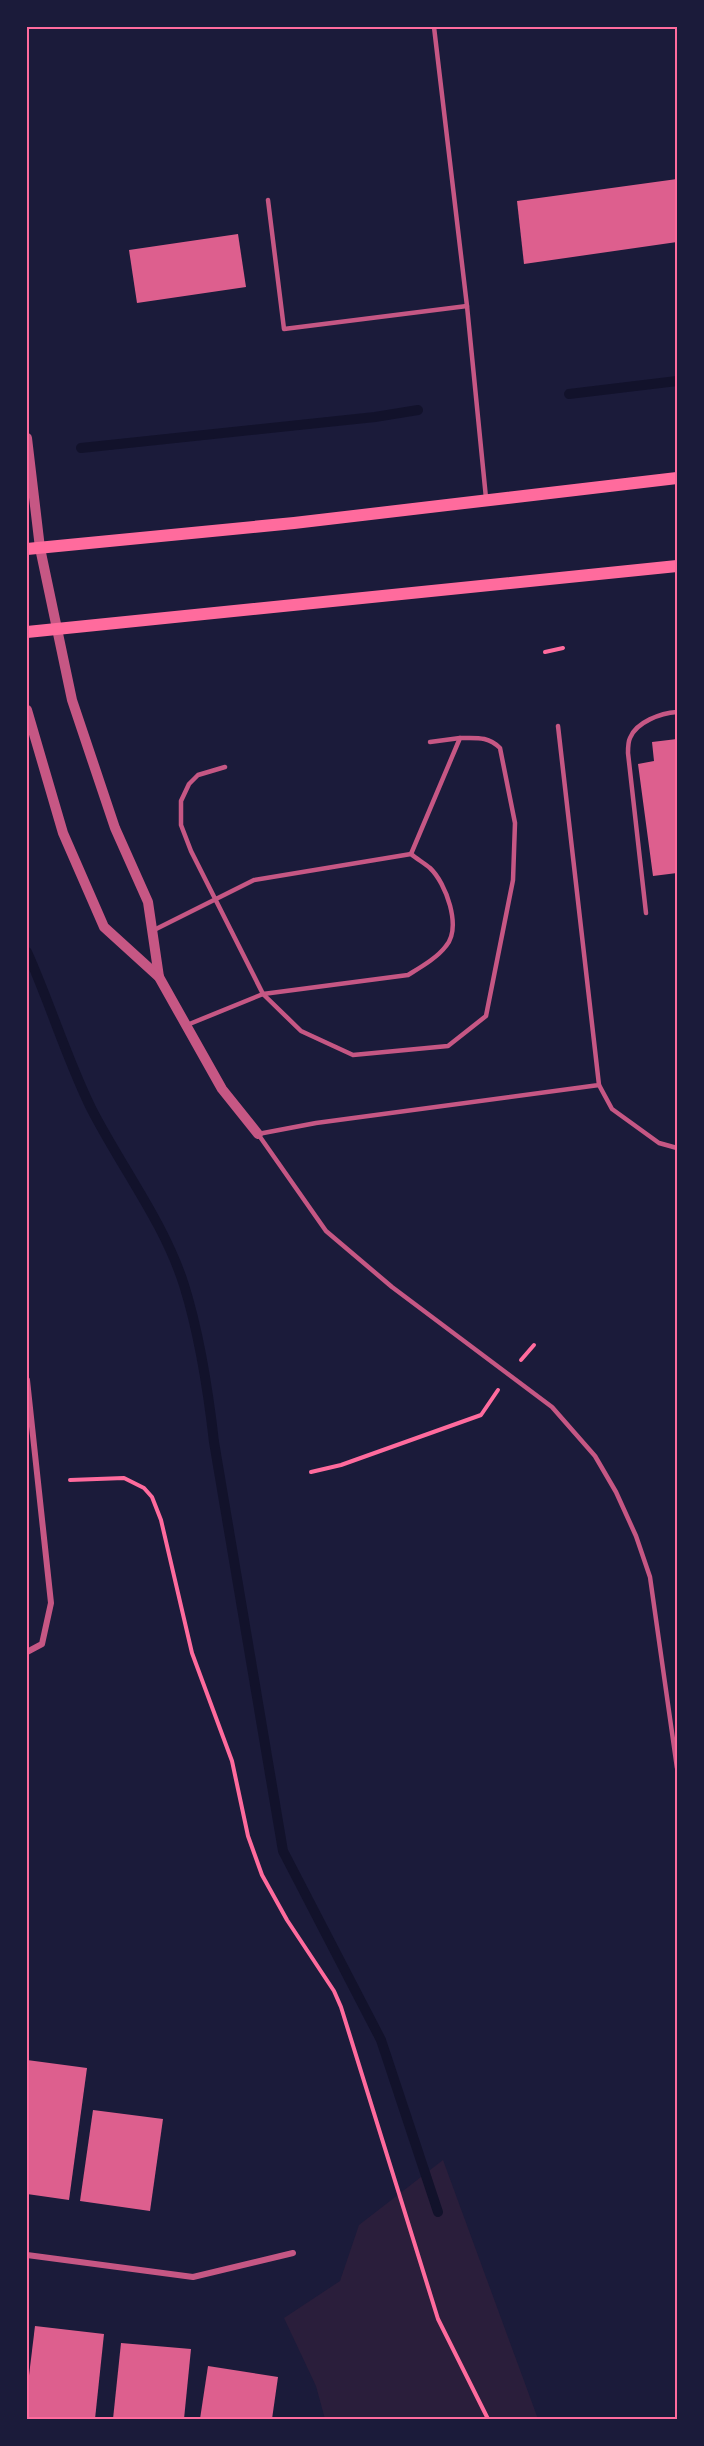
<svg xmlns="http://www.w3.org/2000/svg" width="704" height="2446" font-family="Quicksand,sans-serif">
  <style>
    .green { fill: #2a1e3b }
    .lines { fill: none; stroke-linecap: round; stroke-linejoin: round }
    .stream { stroke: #12122b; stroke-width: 10 }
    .building { fill: #dd5f8e }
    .path { stroke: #ff6b9d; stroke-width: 4 }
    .service { stroke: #c65784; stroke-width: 4.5 }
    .minor { stroke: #c65784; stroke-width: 6 }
    .tertiary { stroke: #c65784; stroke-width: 10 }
    .secondary { stroke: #ff6b9d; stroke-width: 12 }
    .neatline { fill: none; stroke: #ff6b9d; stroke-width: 2 }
  </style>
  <rect width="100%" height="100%" fill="#1b1b3a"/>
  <!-- green -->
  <path class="green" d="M443 2160 538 2419H325L316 2386 284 2318 340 2281 359 2225Z"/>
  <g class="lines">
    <!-- stream -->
    <g class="stream">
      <path d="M569 394 677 381"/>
      <path d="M81 448 375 417 418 410"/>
      <path d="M27 952C50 1003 66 1057 91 1108 121 1167 164 1222 184 1285 200 1336 208 1389 214 1442L283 1851 381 2040 438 2212"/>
    </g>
  </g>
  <!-- building -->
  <g class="building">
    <path d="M677 179V242L524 264 517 201Z"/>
    <path d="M238 234 246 287 137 303 129 250Z"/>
    <path d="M677 739V873L653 876 638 764 654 761 652 742Z"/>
    <path d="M27 2060 87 2068 69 2200 27 2194Z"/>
    <path d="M93 2110 163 2119 150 2211 80 2201Z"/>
    <path d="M35 2326 104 2334 95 2419H27V2392Z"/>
    <path d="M121 2343 191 2349 184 2419H113Z"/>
    <path d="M208 2366 278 2377 272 2419H200Z"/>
  </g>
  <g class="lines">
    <!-- path -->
    <g class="path">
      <path d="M545 652 563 648"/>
      <path d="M521 1360 534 1345"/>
      <path d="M311 1472 341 1465 481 1415 498 1390"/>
      <path d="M70 1480 124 1478 144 1488 152 1497 161 1520 192 1653 232 1761 248 1836 262 1875 287 1920 334 1991 341 2007 438 2319 488 2419"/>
    </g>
    <!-- service -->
    <g class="service">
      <path d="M434 27 467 306 486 498"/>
      <path d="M268 200 284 329 467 306"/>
      <path d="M558 726 599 1085 316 1123 258 1134 326 1231 392 1287 552 1407 595 1456 616 1492 636 1536 650 1577 677 1768"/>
      <path d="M430 742 460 738"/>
      <path d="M646 913 628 753C628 749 628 742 630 738 636 722 661 713 677 712"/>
      <path d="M152 931 254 880 411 854C417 859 424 863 430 868 446 883 462 927 446 946 437 958 421 967 408 975L263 994 191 851 181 825V801L189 784 198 775 225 767"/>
      <path d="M187 1025 263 994 301 1031 353 1055 448 1046 486 1016 513 880 515 823 500 748C488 736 477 738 460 738L411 854"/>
      <path d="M599 1085 612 1109 659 1143 677 1148"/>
    </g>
    <!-- minor -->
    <g class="minor">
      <path d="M27 1380 51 1603 42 1644 27 1652"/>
      <path d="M27 2255 193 2277 293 2253"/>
    </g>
    <!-- tertiary -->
    <g class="tertiary">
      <path d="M27 438 40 548 72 700 115 828 148 902 159 977"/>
      <path d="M27 710 63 833 104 927 159 977 222 1089 258 1134"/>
    </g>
    <!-- secondary -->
    <g class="secondary">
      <path d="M27 549 294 523 677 478"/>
      <path d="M27 632 677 566"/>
    </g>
  </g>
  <!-- border -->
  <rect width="704" height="2446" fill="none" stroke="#1b1b3a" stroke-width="57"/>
  <rect x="28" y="28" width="648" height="2390" class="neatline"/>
</svg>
